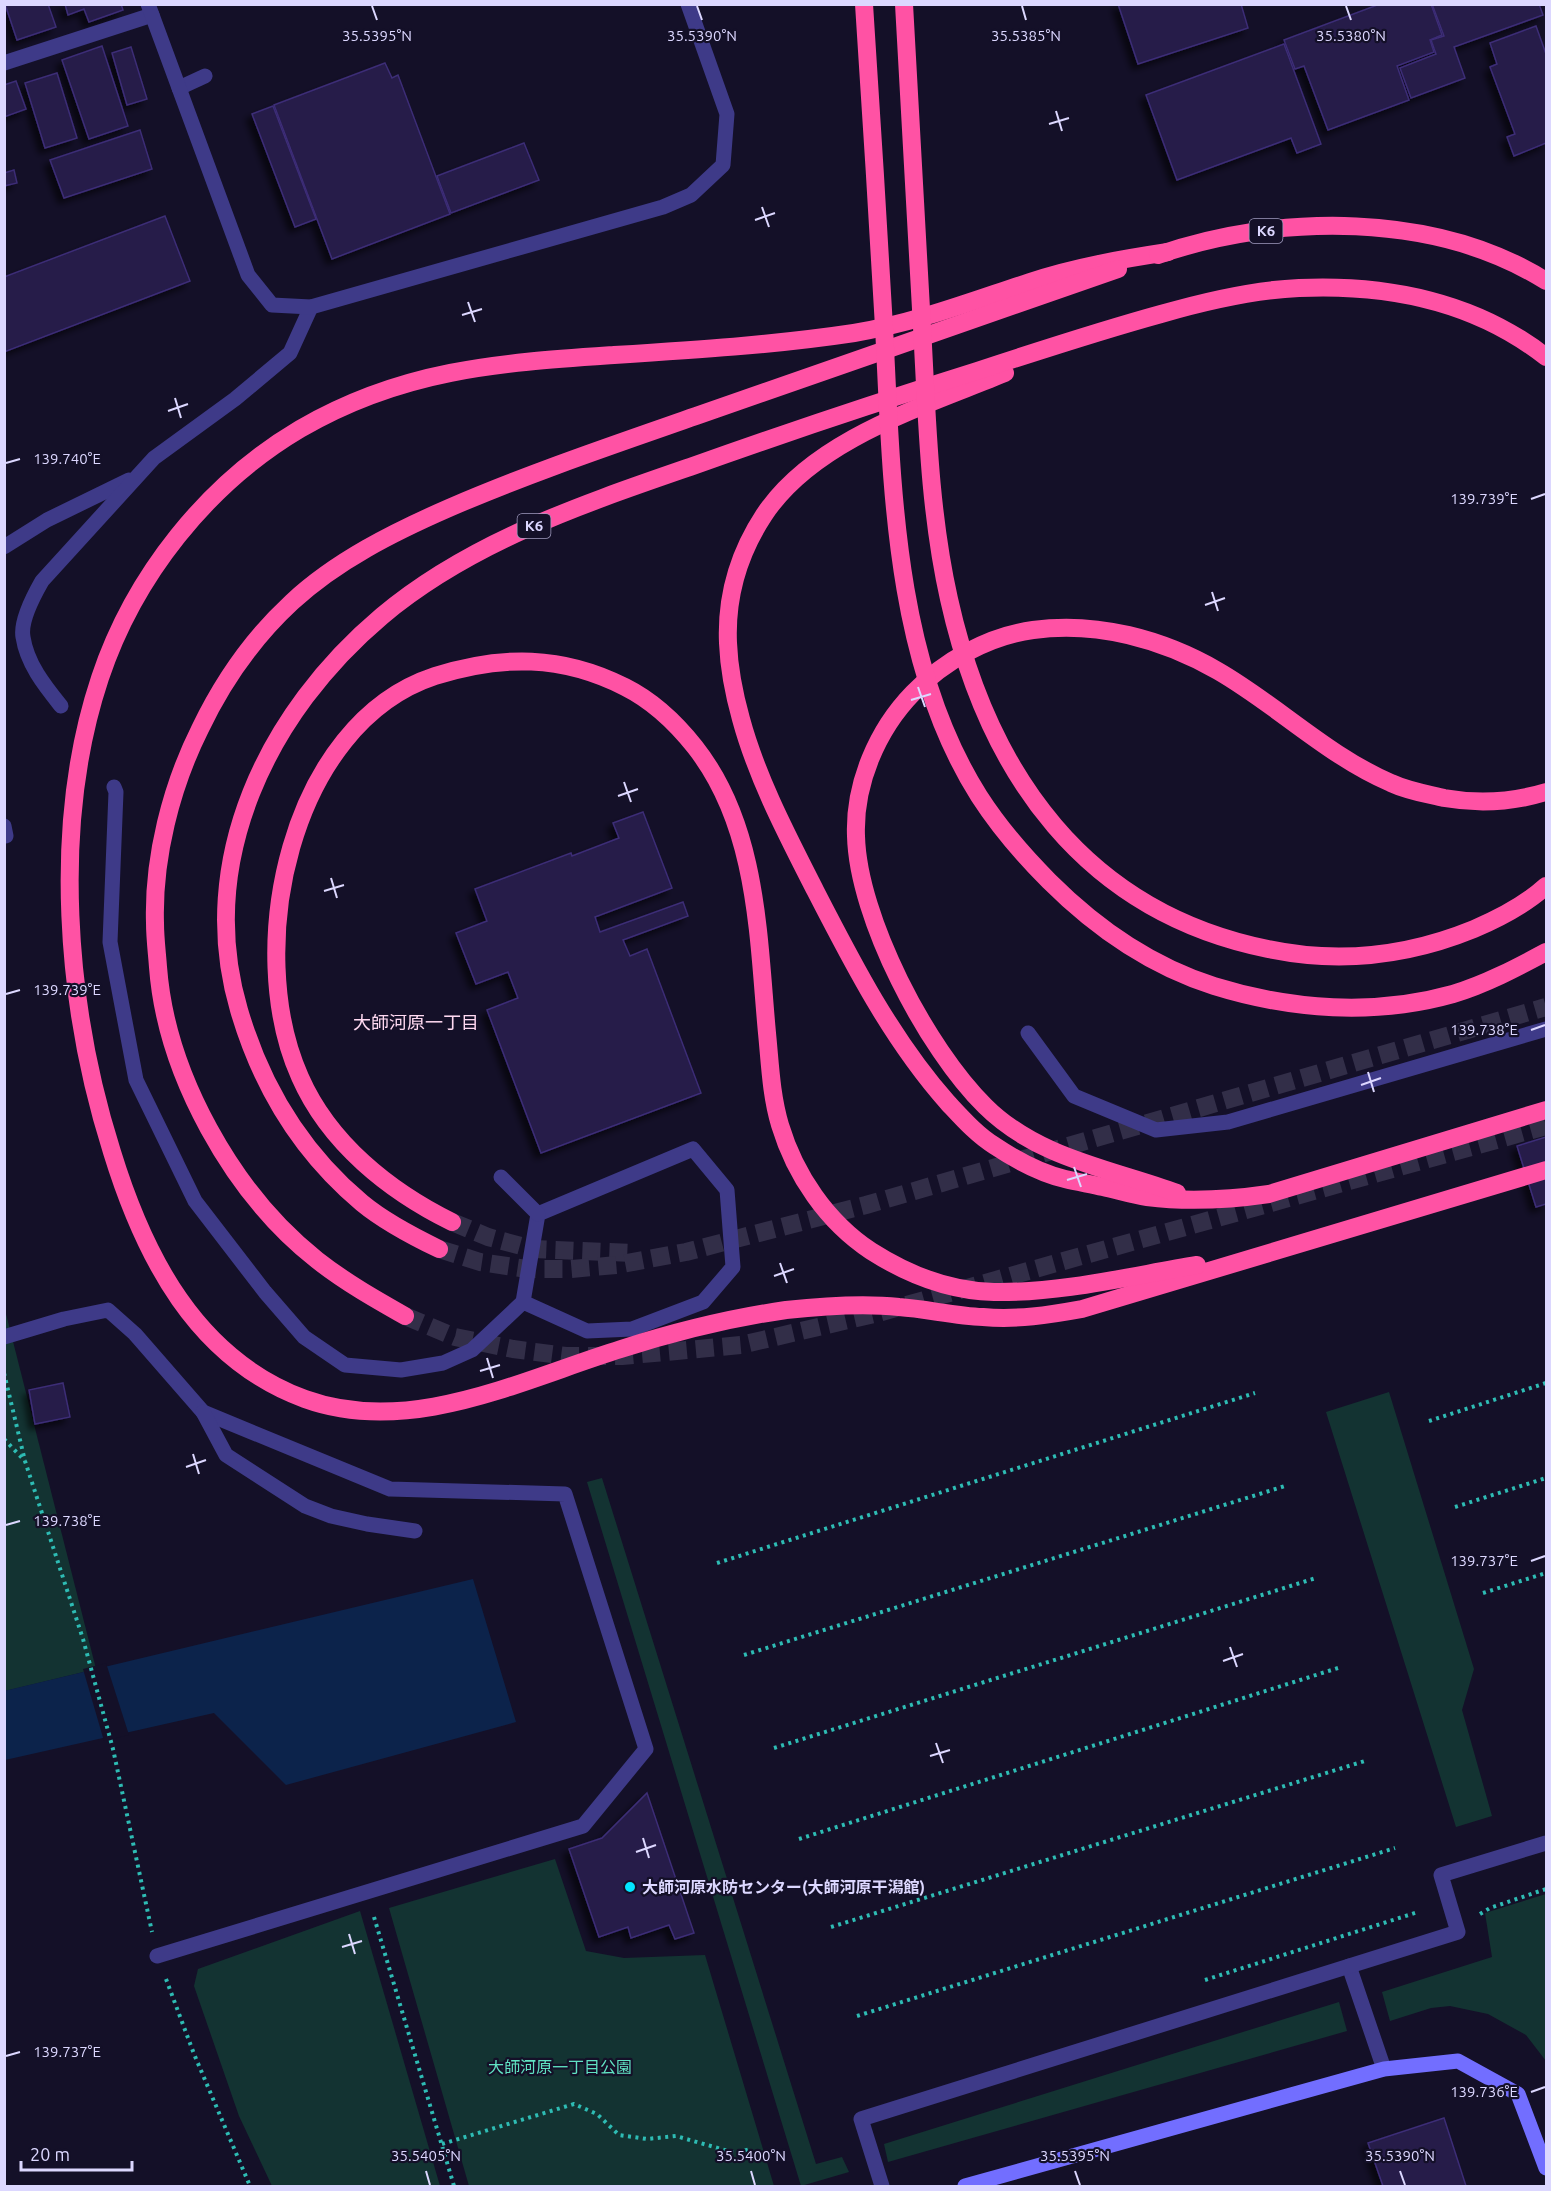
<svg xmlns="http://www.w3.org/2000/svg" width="1551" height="2191" font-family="Ubuntu,'Noto Sans JP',sans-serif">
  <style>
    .green { fill: #133332 }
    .water { fill: #0c234b }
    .pier { fill: #141028 }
    .building { fill: #251b4a; stroke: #3c2d76; stroke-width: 1.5; filter: url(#shadow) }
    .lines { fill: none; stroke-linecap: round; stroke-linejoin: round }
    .highway-tunnel { stroke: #322e48; stroke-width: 18; stroke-dasharray: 18 9; stroke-linecap: butt }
    .path { stroke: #2ebcb4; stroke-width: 4; stroke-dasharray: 3 4.5; stroke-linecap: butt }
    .lane { stroke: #3e3a88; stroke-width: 15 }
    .street { stroke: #3e3a88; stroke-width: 15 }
    .secondary { stroke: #726eff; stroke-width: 15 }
    .highway { stroke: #ff52a4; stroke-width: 18 }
    .highway-bridge { stroke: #ff52a4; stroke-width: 18 }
    .ticks { fill: none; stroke: #dcd7ff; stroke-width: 2 }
    .poi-dot { fill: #03e5ff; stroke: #141028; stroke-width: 2 }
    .labels { text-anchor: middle; stroke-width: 4.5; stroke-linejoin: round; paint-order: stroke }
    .shield { fill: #141028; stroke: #a09bbe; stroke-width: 1.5 }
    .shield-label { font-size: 15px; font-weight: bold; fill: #dcd7ff }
    .poi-label { font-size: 16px; font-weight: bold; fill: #dcd7ff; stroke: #141028; text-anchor: start }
    .park-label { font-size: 16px; fill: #60e2c2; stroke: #141028 }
    .neighbourhood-label { font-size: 18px; fill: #ffd9f1; stroke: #141028 }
    .ticks-label { font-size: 15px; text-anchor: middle; fill: #dcd7ff; stroke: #141028; stroke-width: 4.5; stroke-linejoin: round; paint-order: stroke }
  </style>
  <defs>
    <filter id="shadow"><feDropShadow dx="-5.5" dy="5.5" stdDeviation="3" flood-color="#0009"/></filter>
  </defs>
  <rect width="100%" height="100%" fill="#141028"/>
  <!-- green -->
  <g class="green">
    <path d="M4 1306 96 1669 5 1691H4Z"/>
    <path d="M1389 1392 1474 1669 1462 1710 1492 1816 1456 1827 1326 1412Z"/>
    <path d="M602 1478 816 2164 842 2157 849 2172 801 2186 587 1482Z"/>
    <path d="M555 1859 586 1951 624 1958 705 1955 774 2186H469L389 1908Z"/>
    <path d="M1546 1894V2061L1526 2035 1488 2014 1450 2006 1431 2008 1390 2021 1382 1992 1492 1957 1485 1913Z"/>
    <path d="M360 1911 440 2186H272L239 2116 194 1986 198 1969Z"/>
    <path d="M1339 2002 1347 2031 888 2162 884 2144Z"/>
  </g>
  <!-- water -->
  <path class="water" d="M473 1579 516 1722 286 1785 214 1713 5 1760 4 1691Z"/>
  <!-- pier -->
  <path class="pier" d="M106 1663 129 1735 104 1741 83 1669Z"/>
  <!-- building -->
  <g class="building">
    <path d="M5 4H48L56 27 17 40Z"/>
    <path d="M65 4H121L123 10 89 22 84 9 68 15Z"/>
    <path d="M1118 4H1241L1248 28 1138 64Z"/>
    <path d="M1380 4H1431L1442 35 1430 40 1434 52 1397 66 1409 100 1328 130 1304 66 1295 69 1284 40Z"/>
    <path d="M1432 4H1539L1543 15 1454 47 1465 78 1411 98 1400 68 1436 54 1431 40 1444 36Z"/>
    <path d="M1536 26 1546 54V143L1514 156 1507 137 1515 134 1490 67 1497 64 1490 43Z"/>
    <path d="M1284 44 1321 144 1297 153 1291 138 1177 180 1146 95Z"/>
    <path d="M102 46 128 126 89 139 62 60Z"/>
    <path d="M131 47 147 99 127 105 112 53Z"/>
    <path d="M385 63 392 78 398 75 450 214 332 259 274 105Z"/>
    <path d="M57 73 77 138 45 148 25 83Z"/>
    <path d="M16 81 26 109 4 117V85Z"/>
    <path d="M273 106 316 219 295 227 252 114Z"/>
    <path d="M140 130 152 169 64 198 50 160Z"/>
    <path d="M524 143 539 180 451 213 437 176Z"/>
    <path d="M14 170 17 183 4 186V173Z"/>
    <path d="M165 216 190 281 4 352V277Z"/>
    <path d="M643 812 672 888 595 917 600 932 683 902 688 916 623 940 630 956 647 949 701 1093 541 1153 487 1010 518 998 508 972 476 984 456 933 487 921 475 889 571 853 572 856 619 838 613 823Z"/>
    <path d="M1546 1137V1204L1536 1207 1517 1146Z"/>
    <path d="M63 1383 70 1417 35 1424 29 1390Z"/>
    <path d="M647 1793 694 1933 675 1939 669 1925 631 1938 628 1927 599 1937 569 1849 602 1838Z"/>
    <path d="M1444 2118 1466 2186H1383L1368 2143Z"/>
  </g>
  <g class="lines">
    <!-- highway-tunnel -->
    <g class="highway-tunnel">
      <path d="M452 1222 488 1237 532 1249 633 1253"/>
      <path d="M439 1249 480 1262 527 1269H571L617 1265 686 1252 866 1205 1546 1007"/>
      <path d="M405 1316 455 1337 513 1349 566 1356H622L741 1345 878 1313 1546 1126"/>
    </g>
    <!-- path -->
    <g class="path">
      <path d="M4 1373 25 1461 83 1639 113 1749 152 1932"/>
      <path d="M1429 1421 1546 1383"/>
      <path d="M4 1439 25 1461"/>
      <path d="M1455 1507 1546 1478"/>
      <path d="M717 1563 1255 1393"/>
      <path d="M1483 1593 1546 1573"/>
      <path d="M744 1655 1285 1486"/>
      <path d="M774 1748 1316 1578"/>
      <path d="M799 1839 1338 1668"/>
      <path d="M1480 1914 1490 1908 1546 1889"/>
      <path d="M374 1917 454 2186"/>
      <path d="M831 1927 1368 1760"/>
      <path d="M166 1979 194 2054 250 2186"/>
      <path d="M1205 1980 1418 1912"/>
      <path d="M857 2016 1395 1848"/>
      <path d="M442 2144 574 2104 597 2114 619 2135 647 2139 676 2136 735 2153 750 2149"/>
    </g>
    <!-- lane -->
    <g class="lane">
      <path d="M4 63 152 15"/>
      <path d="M179 88 205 76"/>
      <path d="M4 547 47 520 129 480"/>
      <path d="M61 706C45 686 27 664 23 637 20 621 34 595 42 581L154 458 235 399 290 353 311 307"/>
      <path d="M114 787 116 792 110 942 136 1080 195 1201 265 1292 304 1337 345 1365 401 1370 443 1363 472 1350 523 1302 538 1214 693 1149 727 1190 733 1267 703 1302 632 1329 587 1331 523 1302"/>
      <path d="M4 826 6 836"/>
      <path d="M1028 1033 1074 1096 1156 1130 1228 1122 1546 1029"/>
      <path d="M501 1177 538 1214"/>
      <path d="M4 1337 64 1319 108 1310 135 1334 203 1412 390 1489 565 1494 646 1749 583 1826 157 1956"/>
      <path d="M203 1412 226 1455 305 1506 331 1516 367 1524 415 1531"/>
      <path d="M1349 1966 1384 2069"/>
      <path d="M882 2186 861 2119 1458 1932 1441 1875 1546 1843"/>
    </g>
    <!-- street -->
    <path class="street" d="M148 4 248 275 272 305 311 307 663 207 691 195 723 165 727 114 688 4"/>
    <!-- secondary -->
    <path class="secondary" d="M965 2186 1384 2069 1458 2061 1518 2094 1546 2168"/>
    <!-- highway -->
    <g class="highway">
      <path d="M1168 252C1122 259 1075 267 1030 282 972 301 915 323 854 333 774 345 694 350 614 355 499 363 403 369 300 429 207 484 134 576 100 678 51 825 66 1007 112 1152 144 1256 196 1359 305 1399 410 1437 521 1380 621 1349 674 1332 730 1318 786 1310 823 1306 862 1303 899 1307 927 1309 955 1316 983 1317 1017 1320 1049 1315 1082 1309L1546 1170"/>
      <path d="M1158 255C1279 213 1436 212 1546 281"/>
      <path d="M1005 373C925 406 814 439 764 515 739 553 726 597 728 643 729 668 734 694 741 719 757 778 787 835 815 890 853 964 892 1040 948 1103 962 1118 977 1135 995 1146 1016 1160 1040 1173 1065 1179 1077 1182 1090 1184 1103 1187 1117 1190 1132 1195 1147 1197 1187 1202 1228 1200 1269 1194L1546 1110"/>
      <path d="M1177 1193C1111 1169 1037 1158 985 1106 927 1049 858 918 856 836 854 784 877 730 913 693 944 661 988 636 1033 630 1096 621 1163 639 1218 671 1277 705 1328 756 1391 783 1408 791 1427 794 1444 798 1478 804 1513 802 1546 792"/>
      <path d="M452 1222C389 1191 329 1143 300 1077 243 950 289 724 435 676 502 655 562 655 625 687 653 701 676 723 695 747 758 827 758 936 767 1033 770 1063 771 1095 780 1125 795 1175 827 1222 871 1251 907 1274 950 1291 994 1292 1062 1293 1130 1276 1197 1265"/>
      <path d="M439 1249C412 1236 385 1222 362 1203 301 1152 261 1085 239 1010 195 860 268 712 382 616 470 542 583 504 690 467 785 433 881 401 977 371 1038 351 1099 331 1161 314 1206 301 1252 290 1299 288 1388 284 1476 302 1546 357"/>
      <path d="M405 1316C375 1299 345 1282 317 1260 233 1194 166 1074 158 967 157 953 155 938 155 923 153 858 171 787 200 729 223 681 253 638 292 602 336 561 394 532 449 508 530 473 613 445 696 416 837 367 977 318 1118 269"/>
    </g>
    <!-- highway-bridge -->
    <g class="highway-bridge">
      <path d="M864 4C871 112 878 219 884 327 892 482 893 660 979 796 999 827 1023 855 1049 881 1095 927 1151 966 1214 986 1291 1010 1375 1016 1453 994 1486 984 1516 968 1546 952"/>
      <path d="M904 4C910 112 916 219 922 327 927 417 929 510 949 599 988 774 1085 912 1268 949 1339 964 1408 956 1474 929 1500 918 1525 905 1546 886"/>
    </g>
  </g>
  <!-- ticks -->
  <path class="ticks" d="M372 6 377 20M697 6 702 20M1022 6 1026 20M1346 6 1351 20M1056 111 1062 131M1049 124 1069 118M762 207 769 227M755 220 775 213M468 302 475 322M462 315 482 309M175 398 181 418M168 411 188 404M6 463 20 459M1531 499 1545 494M1212 592 1218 611M1205 605 1225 598M918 687 925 707M911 700 931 694M624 782 631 802M618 796 638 789M331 878 337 898M324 891 344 885M6 994 20 990M1531 1030 1545 1025M1368 1072 1374 1092M1361 1085 1381 1078M1074 1167 1081 1187M1067 1180 1087 1174M780 1263 787 1283M774 1276 794 1269M487 1358 493 1378M480 1371 500 1365M193 1454 199 1474M186 1467 206 1460M6 1525 20 1521M1531 1561 1545 1556M1230 1647 1237 1667M1223 1661 1243 1654M936 1743 943 1763M930 1756 950 1750M643 1838 649 1858M636 1852 656 1845M349 1934 355 1954M342 1947 362 1941M6 2056 20 2052M1531 2092 1545 2087M426 2171 430 2185M751 2171 755 2185M1075 2171 1080 2185M1400 2171 1405 2185"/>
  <!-- markers -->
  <circle class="poi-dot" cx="630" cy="1887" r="6"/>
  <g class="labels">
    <!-- shield labels -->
    <g class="shield">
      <rect x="1249.5" y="219" width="33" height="24" rx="4.5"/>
      <rect x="517.5" y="514" width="33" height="24" rx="4.5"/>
    </g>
    <g class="shield-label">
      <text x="1266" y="236">K6</text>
      <text x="534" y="531">K6</text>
    </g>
    <!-- poi labels -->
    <g class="poi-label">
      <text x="642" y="1893">大師河原水防センター(大師河原干潟館)</text>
    </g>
    <!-- park labels -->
    <g class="park-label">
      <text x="560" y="2073">大師河原一丁目公園</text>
    </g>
    <!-- neighbourhood labels -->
    <g class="neighbourhood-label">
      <text x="416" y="1029">大師河原一丁目</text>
    </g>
  </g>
  <g class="ticks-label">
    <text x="377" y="41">35.5395°N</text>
    <text x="702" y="41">35.5390°N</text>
    <text x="1026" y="41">35.5385°N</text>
    <text x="1351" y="41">35.5380°N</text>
    <text x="67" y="464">139.740°E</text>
    <text x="1484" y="504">139.739°E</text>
    <text x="67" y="995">139.739°E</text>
    <text x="1484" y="1035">139.738°E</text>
    <text x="67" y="1526">139.738°E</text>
    <text x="1484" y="1566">139.737°E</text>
    <text x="67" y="2057">139.737°E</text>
    <text x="1484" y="2097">139.736°E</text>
    <text x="426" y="2161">35.5405°N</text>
    <text x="751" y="2161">35.5400°N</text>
    <text x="1075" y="2161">35.5395°N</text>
    <text x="1400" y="2161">35.5390°N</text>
  </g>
  <!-- border -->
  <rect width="1551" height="2191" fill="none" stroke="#dcd7ff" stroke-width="12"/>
  <!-- scale -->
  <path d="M21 2161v9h111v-9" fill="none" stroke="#dcd7ff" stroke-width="3"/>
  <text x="30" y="2161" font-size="18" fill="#dcd7ff" stroke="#141028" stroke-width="4.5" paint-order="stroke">20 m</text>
</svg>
